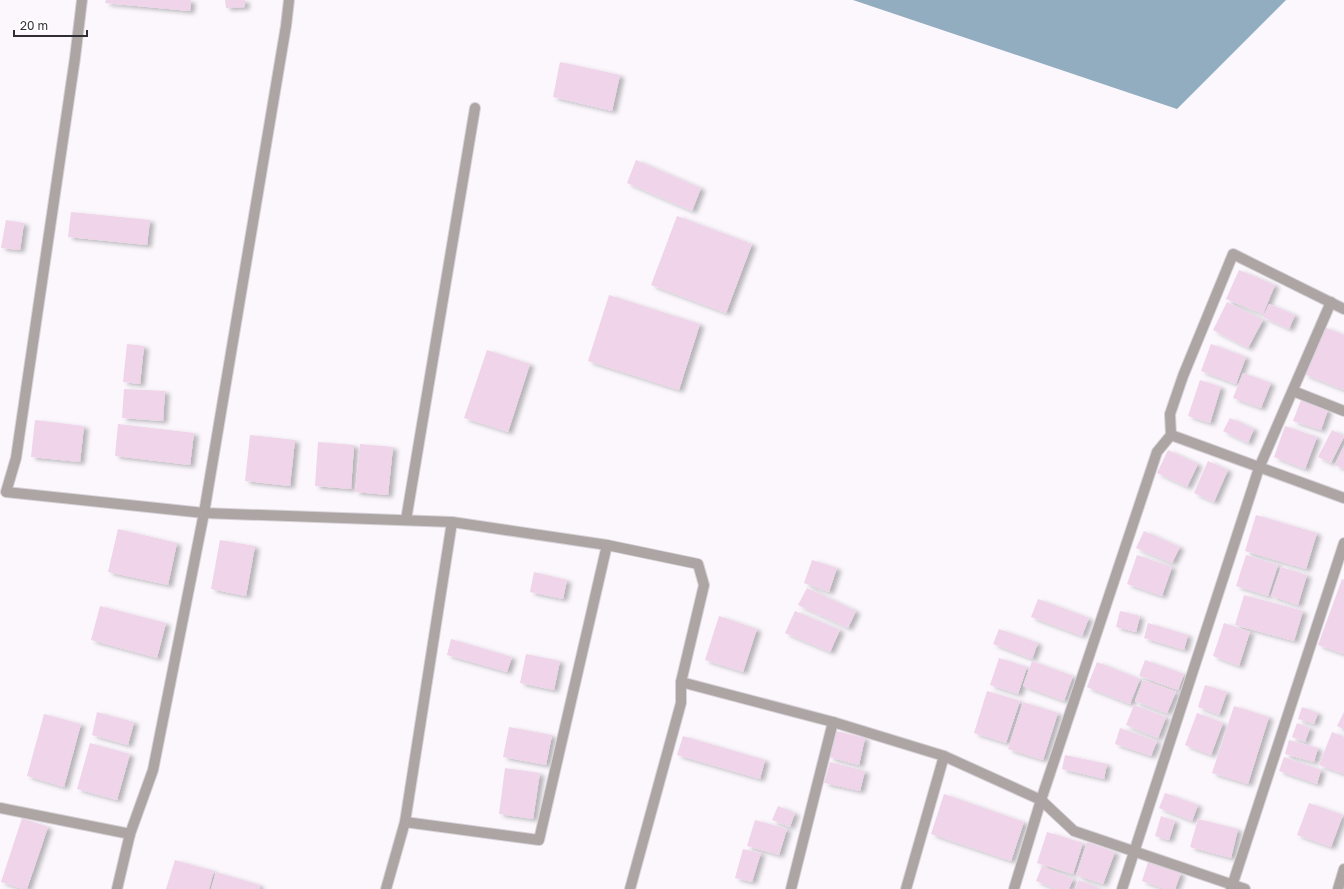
<svg xmlns="http://www.w3.org/2000/svg" width="1344" height="889" font-family="'Golos Text',sans-serif">
  <style>
    .water { fill: #92acc0 }
    .building { fill: #efd4ea; filter: url(#shadow) }
    .lines { fill: none; stroke-linecap: round; stroke-linejoin: round }
    .minor-casing { stroke: #d7d3d9; stroke-width: 12 }
    .minor { stroke: #ada5a4; stroke-width: 10 }
  </style>
  <defs>
    <filter id="shadow"><feDropShadow dx="4.5" dy="2.5" stdDeviation="2" flood-color="#0004"/></filter>
  </defs>
  <rect width="100%" height="100%" fill="#fbf7fd"/>
  <!-- water -->
  <path class="water" d="M853 0H1286L1177 109Z"/>
  <!-- building -->
  <g class="building">
    <path d="M106 0H191L190 11 105 3Z"/>
    <path d="M225 0H245V7L226 8Z"/>
    <path d="M560 62 620 75 612 111 553 97Z"/>
    <path d="M636 160 701 188 692 211 627 183Z"/>
    <path d="M71 212 150 220 147 245 68 237Z"/>
    <path d="M677 216 752 244 726 313 651 285Z"/>
    <path d="M6 220 24 223 20 250 1 248Z"/>
    <path d="M1239 270 1275 285 1263 314 1226 299Z"/>
    <path d="M609 295 700 324 679 390 588 361Z"/>
    <path d="M1227 302 1263 320 1248 348 1213 330Z"/>
    <path d="M1269 304 1295 315 1289 329 1263 317Z"/>
    <path d="M1324 327 1344 335V390L1304 374Z"/>
    <path d="M127 344 144 346 140 384 123 382Z"/>
    <path d="M1211 344 1246 357 1236 384 1201 371Z"/>
    <path d="M487 350 530 364 508 432 464 418Z"/>
    <path d="M1243 373 1271 383 1261 408 1233 398Z"/>
    <path d="M1200 380 1221 387 1210 423 1188 416Z"/>
    <path d="M124 389 165 391 163 421 122 418Z"/>
    <path d="M1301 400 1328 410 1321 430 1293 421Z"/>
    <path d="M1230 418 1254 429 1248 443 1223 431Z"/>
    <path d="M35 420 84 426 80 462 31 457Z"/>
    <path d="M118 424 194 433 190 465 115 456Z"/>
    <path d="M1285 426 1317 437 1305 469 1274 457Z"/>
    <path d="M1332 430 1344 436V437L1331 463 1318 457Z"/>
    <path d="M250 435 295 440 290 486 245 481Z"/>
    <path d="M318 442 354 445 351 489 315 486Z"/>
    <path d="M360 444 393 447 388 495 355 492Z"/>
    <path d="M1344 446V469L1335 465Z"/>
    <path d="M1168 450 1198 464 1187 487 1157 473Z"/>
    <path d="M1208 461 1228 470 1214 502 1194 493Z"/>
    <path d="M1256 515 1317 533 1306 569 1245 551Z"/>
    <path d="M118 529 177 543 168 585 108 572Z"/>
    <path d="M1144 531 1180 547 1172 563 1136 548Z"/>
    <path d="M220 540 255 546 246 596 211 589Z"/>
    <path d="M1137 555 1172 567 1162 596 1127 584Z"/>
    <path d="M1246 555 1278 565 1268 596 1236 586Z"/>
    <path d="M812 560 837 568 829 592 804 583Z"/>
    <path d="M1281 567 1307 575 1298 605 1271 596Z"/>
    <path d="M534 572 567 580 563 599 530 592Z"/>
    <path d="M1342 579 1344 580V654L1318 645Z"/>
    <path d="M807 588 856 611 848 628 798 605Z"/>
    <path d="M1244 595 1303 611 1294 641 1235 625Z"/>
    <path d="M1038 599 1089 618 1082 636 1031 617Z"/>
    <path d="M100 606 166 623 157 658 91 640Z"/>
    <path d="M795 611 840 630 830 652 785 633Z"/>
    <path d="M1120 611 1140 616 1136 632 1116 627Z"/>
    <path d="M719 616 757 629 743 672 705 660Z"/>
    <path d="M1148 623 1188 635 1184 650 1144 638Z"/>
    <path d="M1224 623 1250 632 1239 666 1213 656Z"/>
    <path d="M999 629 1038 643 1032 659 993 644Z"/>
    <path d="M451 639 512 657 507 672 447 655Z"/>
    <path d="M526 654 560 661 554 690 520 683Z"/>
    <path d="M999 658 1027 667 1018 694 990 685Z"/>
    <path d="M1145 660 1184 674 1178 690 1139 676Z"/>
    <path d="M1032 661 1073 676 1064 701 1023 686Z"/>
    <path d="M1097 662 1140 679 1130 704 1087 687Z"/>
    <path d="M1143 680 1176 692 1167 713 1135 701Z"/>
    <path d="M1205 685 1227 692 1219 715 1198 707Z"/>
    <path d="M987 691 1020 701 1006 743 974 733Z"/>
    <path d="M1023 702 1058 713 1043 760 1008 749Z"/>
    <path d="M1134 705 1166 717 1158 738 1126 725Z"/>
    <path d="M1234 706 1269 717 1248 784 1212 773Z"/>
    <path d="M1302 707 1318 713 1314 724 1298 719Z"/>
    <path d="M97 712 134 722 128 745 92 735Z"/>
    <path d="M1344 712V729L1337 726Z"/>
    <path d="M1197 713 1223 723 1211 755 1185 745Z"/>
    <path d="M44 714 81 724 64 787 27 776Z"/>
    <path d="M1297 723 1310 728 1305 742 1292 737Z"/>
    <path d="M509 727 552 735 546 765 503 757Z"/>
    <path d="M1120 728 1157 741 1151 756 1115 744Z"/>
    <path d="M836 731 865 738 859 765 829 757Z"/>
    <path d="M1332 732 1344 737V774L1319 765Z"/>
    <path d="M683 736 765 760 760 779 677 755Z"/>
    <path d="M1289 740 1318 748 1314 762 1285 754Z"/>
    <path d="M90 743 130 754 117 800 77 789Z"/>
    <path d="M1065 755 1107 764 1104 779 1062 769Z"/>
    <path d="M1284 757 1321 770 1317 784 1279 771Z"/>
    <path d="M830 762 865 771 860 791 824 783Z"/>
    <path d="M505 768 540 773 533 819 499 814Z"/>
    <path d="M1165 793 1198 805 1192 821 1159 808Z"/>
    <path d="M944 794 1024 822 1011 861 931 834Z"/>
    <path d="M1309 803 1343 815 1331 847 1297 835Z"/>
    <path d="M778 806 795 813 790 827 772 820Z"/>
    <path d="M1161 816 1175 821 1169 840 1155 836Z"/>
    <path d="M22 818 48 827 27 889H23L1 882Z"/>
    <path d="M1198 819 1238 829 1231 858 1190 847Z"/>
    <path d="M755 820 787 829 779 855 747 846Z"/>
    <path d="M1047 832 1083 843 1073 874 1037 863Z"/>
    <path d="M1087 842 1115 852 1103 884 1076 875Z"/>
    <path d="M743 849 761 853 752 882 735 878Z"/>
    <path d="M175 860 214 871 209 889H166Z"/>
    <path d="M1148 862 1181 873 1175 889H1165L1142 881Z"/>
    <path d="M1042 866 1073 879 1069 889H1056L1036 881Z"/>
    <path d="M216 872 260 885 259 889H211Z"/>
    <path d="M1079 880 1101 889H1075Z"/>
  </g>
  <g class="lines">
    <defs>
      <g id="minor">
        <path d="M82 0 75 58 16 458 6 492 204 513 452 522 607 545 698 564 704 585 681 682V703L630 889"/>
        <path d="M1293 391 1344 411"/>
        <path d="M1171 435 1344 498"/>
        <path d="M406 520 475 108"/>
        <path d="M681 682 833 722 944 756 1041 800 1074 831 1245 889"/>
        <path d="M0 808 130 834"/>
        <path d="M405 822 539 840 607 545"/>
        <path d="M117 889 130 834 153 770 204 513 286 26 289 0"/>
        <path d="M386 889 405 822 452 522"/>
        <path d="M791 889 833 722"/>
        <path d="M906 889 944 756"/>
        <path d="M1014 889 1041 800 1157 452 1171 435 1170 414 1183 376 1233 254 1344 309"/>
        <path d="M1122 889 1259 468 1331 302"/>
        <path d="M1231 889 1344 543"/>
        <path d="M1338 889 1344 869"/>
      </g>
    </defs>
    <!-- minor casing -->
    <use href="#minor" class="minor-casing"/>
    <!-- minor -->
    <use href="#minor" class="minor"/>
  </g>
  <!-- scale -->
  <path d="M14 30v6h73v-6" fill="none" stroke="#312e33" stroke-width="2"/>
  <text x="20" y="30" font-size="12" fill="#312e33" stroke="#ffffff" stroke-width="3" paint-order="stroke">20 m</text>
</svg>
